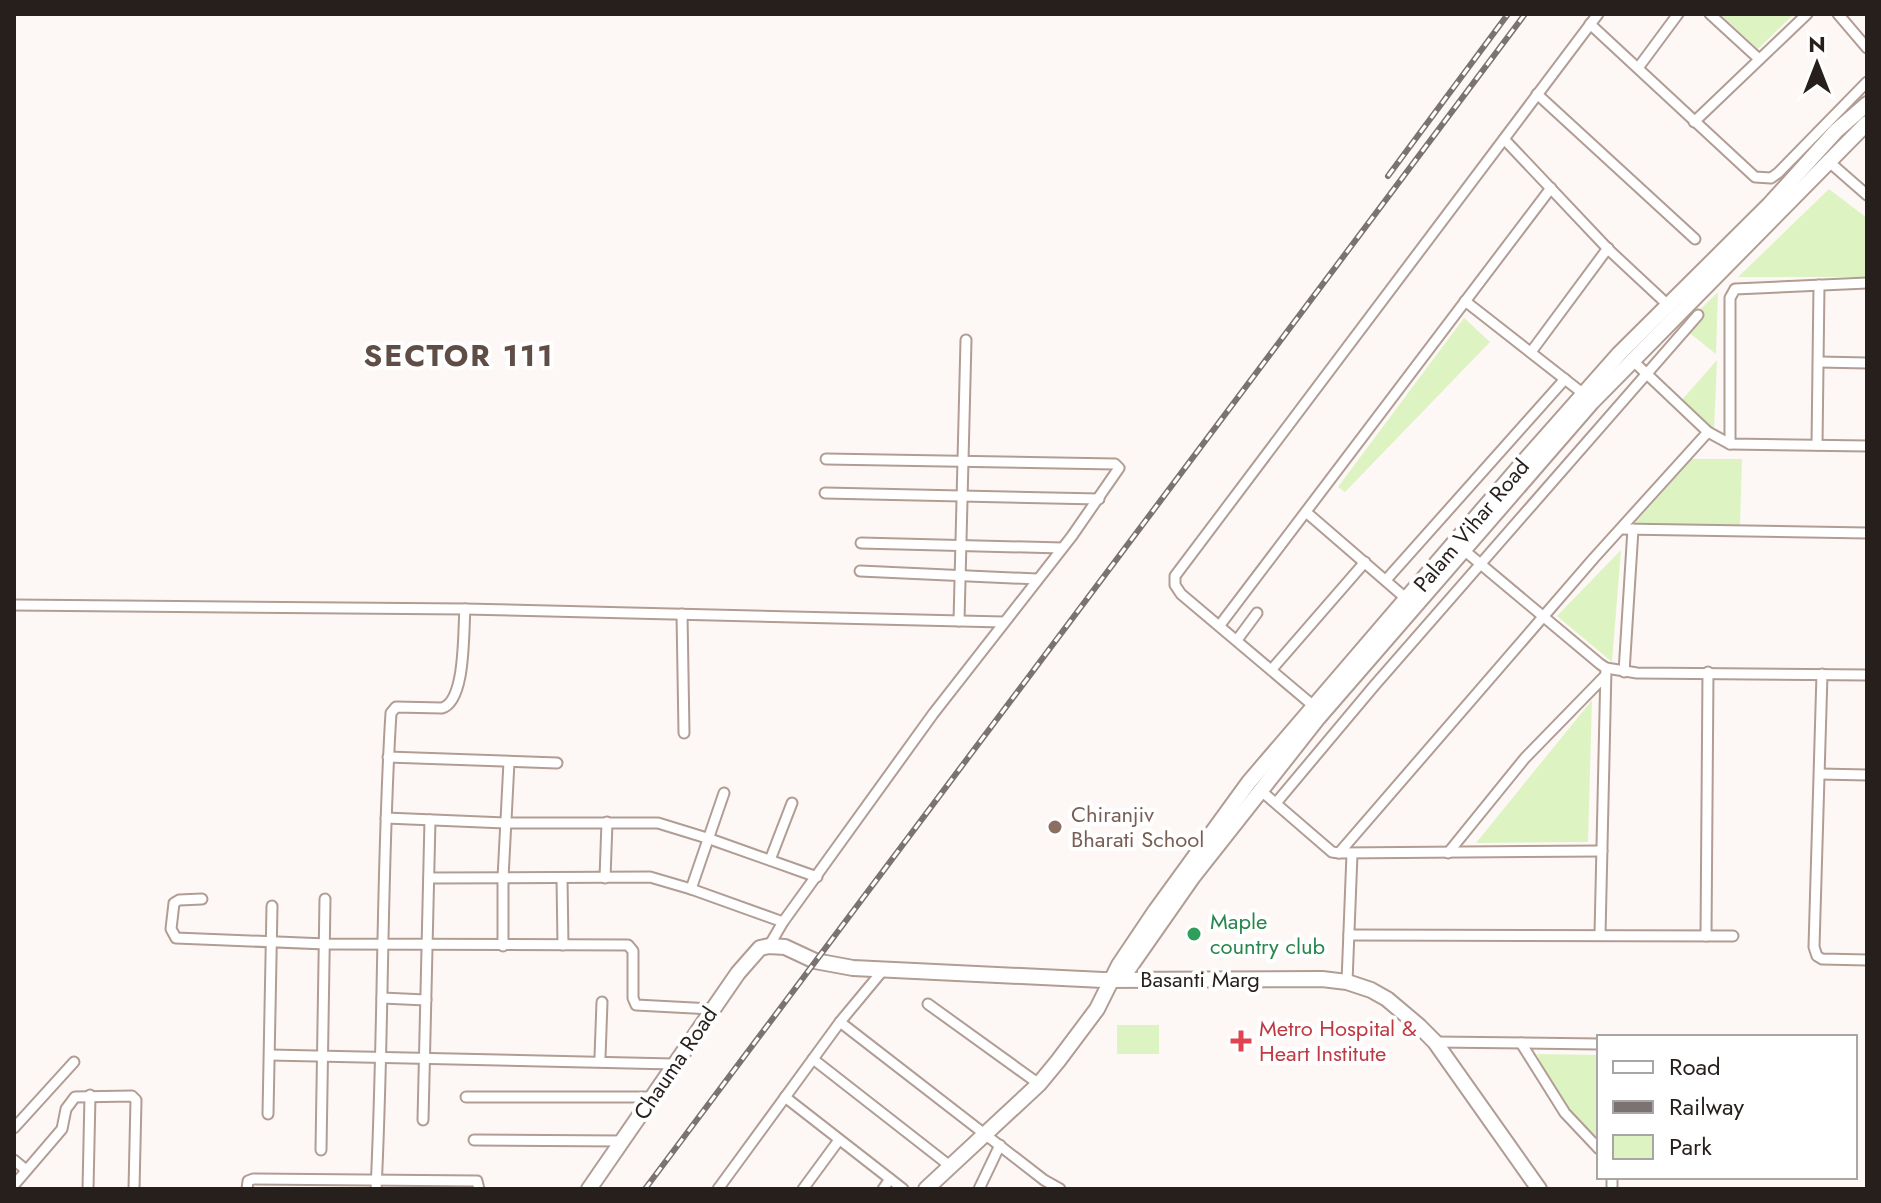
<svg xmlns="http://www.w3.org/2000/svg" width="1881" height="1203" font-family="Jost,sans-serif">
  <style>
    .green { fill: #ddf4c2 }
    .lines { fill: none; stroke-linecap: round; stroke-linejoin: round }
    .street-casing { stroke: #b19d94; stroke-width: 13 }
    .secondary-casing { stroke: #b19d94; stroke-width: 18 }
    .street { stroke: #fff; stroke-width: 9 }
    .secondary { stroke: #fff; stroke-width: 14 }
    .rail-casing { stroke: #7a7371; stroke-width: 6 }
    .rail { stroke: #fff; stroke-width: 3; stroke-dasharray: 9; stroke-linecap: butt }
    .education-dot { fill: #8d6e63; stroke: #fff; stroke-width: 3 }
    .leisure-dot { fill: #2e9e5b; stroke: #fff; stroke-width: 3 }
    .health-dot { fill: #e0444e; stroke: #fff; stroke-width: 3 }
    .labels { text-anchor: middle; stroke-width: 8; stroke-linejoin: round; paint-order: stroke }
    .street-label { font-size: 22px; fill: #271f1c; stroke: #fff }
    .education-label { font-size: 22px; fill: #785e54; stroke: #fff; text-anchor: start }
    .leisure-label { font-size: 22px; fill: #27864d; stroke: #fff; text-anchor: start }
    .health-label { font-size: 22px; fill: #be3a42; stroke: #fff; text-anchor: start }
    .district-label { font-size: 30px; font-weight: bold; letter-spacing: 2px; fill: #604e46; stroke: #fff }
  </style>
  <rect width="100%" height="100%" fill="#fdf8f6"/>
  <!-- green -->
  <g class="green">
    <path d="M1720 14H1794L1758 49Z"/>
    <path d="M1829 189 1867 218V277H1738Z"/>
    <path d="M1718 292 1716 354 1682 327Z"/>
    <path d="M1464 318 1490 342 1345 492 1338 487Z"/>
    <path d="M1717 360 1714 430 1681 401Z"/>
    <path d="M1692 459H1742L1740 526 1635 523Z"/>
    <path d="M1621 550 1612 662 1557 616Z"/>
    <path d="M1592 700 1588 842 1476 843Z"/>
    <rect x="1117" y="1025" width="42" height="29"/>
    <path d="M1537 1054 1599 1055V1139C1571 1116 1550 1088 1537 1054Z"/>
  </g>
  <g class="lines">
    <defs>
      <g id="street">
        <path d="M1710 14 1759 59"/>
        <path d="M1838 14 1867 48"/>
        <path d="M1590 24 1755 177 1771 178 1778 173 1867 82"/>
        <path d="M1638 68 1678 14"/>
        <path d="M1537 94 1695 239"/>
        <path d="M1694 122 1807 14"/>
        <path d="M1504 139 1609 250 1668 305"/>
        <path d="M1827 160 1867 195"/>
        <path d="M1465 301 1585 395"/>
        <path d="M1531 352 1608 248"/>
        <path d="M1631 359 1708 432 1730 444 1867 446"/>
        <path d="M1819 362 1867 363"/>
        <path d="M1730 444V298L1735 289 1867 283"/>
        <path d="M1817 445 1819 285"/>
        <path d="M825 493 1099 499"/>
        <path d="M1306 512 1409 601"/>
        <path d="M1621 529 1867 533"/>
        <path d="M861 543 1062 548"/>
        <path d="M1465 551 1600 664 1606 668 1637 673 1867 675"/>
        <path d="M860 571 1037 579"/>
        <path d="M1386 580 1565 379"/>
        <path d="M14 605 465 609 1003 622"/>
        <path d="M682 614 684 733"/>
        <path d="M959 621 966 340"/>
        <path d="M1220 625 1551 188"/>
        <path d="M1237 640 1257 613"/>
        <path d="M1272 669 1365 562"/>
        <path d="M1624 672 1633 529"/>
        <path d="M1822 674 1814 947 1817 956 1822 959 1867 960"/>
        <path d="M1316 708 1181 594 1175 585V576L1598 14"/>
        <path d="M388 757 557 763"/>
        <path d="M1820 774 1867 775"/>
        <path d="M1259 789 1332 852 1339 853 1602 851"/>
        <path d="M1276 803 1374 686 1698 315"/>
        <path d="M386 818 505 823H658L710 839 817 877"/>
        <path d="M1339 853 1594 558 1708 432"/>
        <path d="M1448 853 1525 758 1604 677"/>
        <path d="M770 860 792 803"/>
        <path d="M429 878 650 877 691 889 783 922"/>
        <path d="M562 878 563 945"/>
        <path d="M605 878 607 822"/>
        <path d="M691 889 724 793"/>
        <path d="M202 899 179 900 174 903 171 929 176 938 326 944 628 945 633 951V998L636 1005 712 1009"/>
        <path d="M1349 935 1733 936"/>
        <path d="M1600 935 1606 668"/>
        <path d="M1706 936 1708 672"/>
        <path d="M503 946V878L509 762"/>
        <path d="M769 946 783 922 933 714 1072 536 1119 468 1115 464 826 459"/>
        <path d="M1347 982 1352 854"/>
        <path d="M382 998 426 1000"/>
        <path d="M928 1004 1039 1084"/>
        <path d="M840 1022 1044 1180 1060 1189"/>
        <path d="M1435 1042 1599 1044"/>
        <path d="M1521 1043 1565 1113 1599 1149"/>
        <path d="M270 1055 673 1064"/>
        <path d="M600 1057 602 1002"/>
        <path d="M813 1059 950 1166"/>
        <path d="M466 1097H651"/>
        <path d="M785 1097 903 1189"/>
        <path d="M268 1114 272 906"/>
        <path d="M423 1120 430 820"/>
        <path d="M14 1128 74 1062"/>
        <path d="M474 1140 622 1141"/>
        <path d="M321 1150 325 899"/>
        <path d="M14 1160 26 1170"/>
        <path d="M14 1185 62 1129 66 1109 75 1097 132 1096 136 1100 134 1189"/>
        <path d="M88 1189 90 1095"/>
        <path d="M247 1189 248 1181 253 1179 477 1181 479 1189"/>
        <path d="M376 1189C384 1030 381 871 391 713L396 707 442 708C466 701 463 632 465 609"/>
        <path d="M718 1189 840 1022 884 969"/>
        <path d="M803 1189 839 1140"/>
        <path d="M883 1189 890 1179"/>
        <path d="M979 1189 1000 1145"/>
        <path d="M1612 1189V1177"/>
      </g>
      <g id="secondary">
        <path d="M1114 979 1127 971 1192 878 1318 718 1592 402 1867 123"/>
        <path d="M589 1189 738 973 760 948 769 946 785 947 815 961 853 968 1103 980 1322 979 1347 982 1371 990 1387 999 1419 1026 1435 1042 1539 1189"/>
        <path d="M926 1189 1039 1084 1058 1061 1097 1009 1119 965 1156 910 1249 782 1526 459 1619 354 1769 205 1836 131 1867 104"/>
      </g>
    </defs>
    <!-- street casing -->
    <use href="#street" class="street-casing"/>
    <!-- secondary casing -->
    <use href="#secondary" class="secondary-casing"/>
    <!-- street -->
    <use href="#street" class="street"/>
    <!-- secondary -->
    <use href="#secondary" class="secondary"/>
    <defs>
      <g id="rail">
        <path d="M1388 176 1508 14"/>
        <path d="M645 1189 1525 14"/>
      </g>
    </defs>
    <!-- rail casing -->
    <use href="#rail" class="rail-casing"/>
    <!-- rail -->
    <use href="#rail" class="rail"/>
  </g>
  <!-- markers -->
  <circle class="education-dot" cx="1055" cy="827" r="8"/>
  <circle class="leisure-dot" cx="1194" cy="934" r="8"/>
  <path class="health-dot" d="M1237 1029h8v8h8v8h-8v8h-8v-8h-8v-8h8z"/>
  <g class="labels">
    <!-- street labels -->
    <g class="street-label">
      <text transform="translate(1471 525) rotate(-50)" y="8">Palam Vihar Road</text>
      <text x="1200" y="987">Basanti Marg</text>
      <text transform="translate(675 1063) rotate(-56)" y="8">Chauma Road</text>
    </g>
    <!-- education labels -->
    <g class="education-label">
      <text x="1071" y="822">Chiranjiv<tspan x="1071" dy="25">Bharati School</tspan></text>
    </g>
    <!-- leisure labels -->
    <g class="leisure-label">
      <text x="1210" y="929">Maple<tspan x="1210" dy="25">country club</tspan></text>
    </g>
    <!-- health labels -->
    <g class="health-label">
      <text x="1259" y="1036">Metro Hospital &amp;<tspan x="1259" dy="25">Heart Institute</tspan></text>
    </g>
    <!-- district labels -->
    <g class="district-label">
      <text x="459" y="366">SECTOR 111</text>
    </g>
  </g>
  <!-- border -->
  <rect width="1881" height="1203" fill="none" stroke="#271f1c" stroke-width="32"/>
  <!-- legend -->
  <rect x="1597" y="1035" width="260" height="144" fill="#ffffff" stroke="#a9a5a4" stroke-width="2"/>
  <rect x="1613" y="1061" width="40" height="12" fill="#ffffff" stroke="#a9a5a4" stroke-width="2"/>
  <text x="1669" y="1075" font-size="24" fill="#271f1c">Road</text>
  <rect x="1613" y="1101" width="40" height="12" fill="#7a7371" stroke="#a9a5a4" stroke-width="2"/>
  <text x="1669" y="1115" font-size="24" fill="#271f1c">Railway</text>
  <rect x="1613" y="1135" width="40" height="24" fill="#ddf4c2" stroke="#a9a5a4" stroke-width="2"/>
  <text x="1669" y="1155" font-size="24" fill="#271f1c">Park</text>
  <!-- north arrow -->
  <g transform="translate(1817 64)" stroke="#ffffff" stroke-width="6" paint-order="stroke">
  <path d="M0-6L14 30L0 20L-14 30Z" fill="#271f1c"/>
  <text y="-12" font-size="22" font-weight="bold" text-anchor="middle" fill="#271f1c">N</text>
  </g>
</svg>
